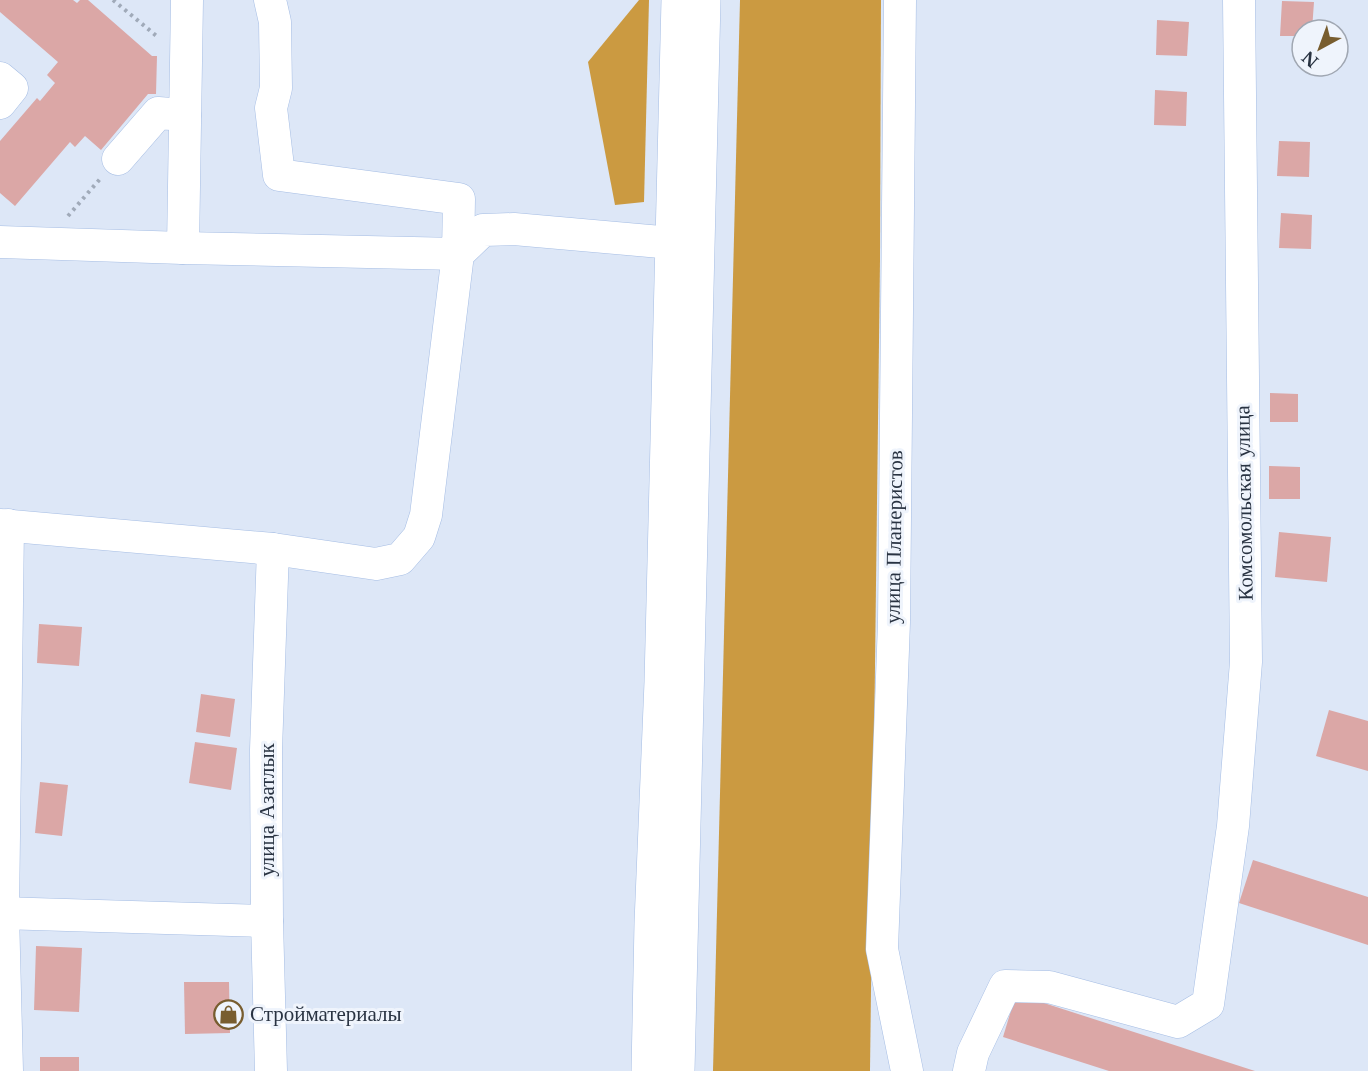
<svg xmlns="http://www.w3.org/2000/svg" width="1368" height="1071" font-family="'Libre Baskerville',serif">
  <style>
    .forest { fill: #cb9a41 }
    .building { fill: #dba7a6 }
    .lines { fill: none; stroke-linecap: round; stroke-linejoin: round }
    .minor-casing { stroke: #a5bde4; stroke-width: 33 }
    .major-casing { stroke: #a5bde4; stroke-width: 34 }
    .path { stroke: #a0aab9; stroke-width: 4; stroke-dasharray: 3 4.5; stroke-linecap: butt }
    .minor { stroke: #fff; stroke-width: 32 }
    .major { stroke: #fff; stroke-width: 33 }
    .labels { text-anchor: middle; stroke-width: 6; stroke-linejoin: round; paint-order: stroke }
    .street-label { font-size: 21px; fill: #293342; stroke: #eff4fc }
    .poi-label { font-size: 21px; fill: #293342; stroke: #eff4fc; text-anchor: start }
  </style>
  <rect width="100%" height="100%" fill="#dde7f7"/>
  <!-- forest -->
  <g class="forest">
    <path d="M639 0H649L644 202 615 205 588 62Z"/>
    <path d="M740 0H881L880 260 870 1071H713Z"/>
  </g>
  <!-- building -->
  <g class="building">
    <path d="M0 0H73L77 3 80 0H88L152 56H157L156 94H148L101 150 85 136 75 147 70 142 15 206 0 193V141L37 98 40 101 55 83 47 75 58 62 0 12Z"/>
    <path d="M1282 1 1314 2 1312 30H1302V36H1280Z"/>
    <path d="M1157 20 1189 22 1187 56 1156 55Z"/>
    <path d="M1155 90 1187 92 1186 126 1154 125Z"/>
    <path d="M1279 141 1310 142 1309 177 1277 176Z"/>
    <path d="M1281 213 1312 215 1311 249 1279 248Z"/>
    <path d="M1270 393 1298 394V422H1270Z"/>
    <path d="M1269 466 1300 467V499H1269Z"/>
    <path d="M1279 532 1331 537 1327 582 1275 577Z"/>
    <path d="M39 624 82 627 79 666 37 663Z"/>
    <path d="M201 694 235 699 230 737 196 732Z"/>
    <path d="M1329 710 1368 721V771L1316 756Z"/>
    <path d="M195 742 237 748 231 790 189 783Z"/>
    <path d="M40 782 68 785 62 836 35 833Z"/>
    <path d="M1253 860 1368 897V945L1239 903Z"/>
    <path d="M36 946 82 948 79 1012 34 1010Z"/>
    <path d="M184 982H229L230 1033 185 1034Z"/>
    <path d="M1016 994 1255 1071H1109L1003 1037Z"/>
    <rect x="40" y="1057" width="39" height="14"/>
  </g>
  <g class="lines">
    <defs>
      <g id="minor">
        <path d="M900 0 894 622 882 949 907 1071"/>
        <path d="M0 78 12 88 0 103"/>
        <path d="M118 159 158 113 185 115"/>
        <path d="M0 242 183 248 458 254 459 199 279 175 271 108 276 88 275 22 270 0"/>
        <path d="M183 248 187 0"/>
        <path d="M0 525 273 549 376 564 400 559 419 537 426 515 458 254 483 230 514 229 672 243"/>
        <path d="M0 913 267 921"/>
        <path d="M7 1071 3 913 8 525"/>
        <path d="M271 1071 267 921 266 750 273 549"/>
        <path d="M969 1071 973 1053 1005 986 1049 987 1178 1022 1208 1004 1233 826 1246 662 1239 0"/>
      </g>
      <g id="major">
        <path d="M648 1071 651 923 661 682 678 0"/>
        <path d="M678 1071 704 0"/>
      </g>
    </defs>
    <!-- minor casing -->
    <use href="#minor" class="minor-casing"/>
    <!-- major casing -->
    <use href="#major" class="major-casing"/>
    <!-- path -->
    <g class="path">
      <path d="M113 0 159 38"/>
      <path d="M68 216 100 179"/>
    </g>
    <!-- minor -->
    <use href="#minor" class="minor"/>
    <!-- major -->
    <use href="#major" class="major"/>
  </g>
  <!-- icons -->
  <defs>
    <symbol id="shop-ring" viewBox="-11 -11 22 22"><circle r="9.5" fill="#eff4fc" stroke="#785d2f" stroke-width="1.5"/><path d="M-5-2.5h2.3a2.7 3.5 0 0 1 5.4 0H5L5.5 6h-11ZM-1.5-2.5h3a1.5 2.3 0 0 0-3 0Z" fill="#785d2f"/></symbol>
  </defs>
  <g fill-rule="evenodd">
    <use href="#shop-ring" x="212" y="998" width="33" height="33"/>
  </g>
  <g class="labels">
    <!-- street labels -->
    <g class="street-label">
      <text transform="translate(1244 503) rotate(-91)" y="7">Комсомольская улица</text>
      <text transform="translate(894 537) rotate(-89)" y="7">улица Планеристов</text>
      <text transform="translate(267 810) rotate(-90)" y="7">улица Азатлык</text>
    </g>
    <!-- poi labels -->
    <g class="poi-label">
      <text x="250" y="1021">Стройматериалы</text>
    </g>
  </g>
  <!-- north arrow -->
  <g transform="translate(1320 48) rotate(221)"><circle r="28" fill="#eff4fc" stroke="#a0a7b2" stroke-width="1.5"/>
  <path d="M0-4.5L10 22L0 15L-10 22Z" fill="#785d2f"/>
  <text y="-9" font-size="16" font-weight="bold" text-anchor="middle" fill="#293342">N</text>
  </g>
</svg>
